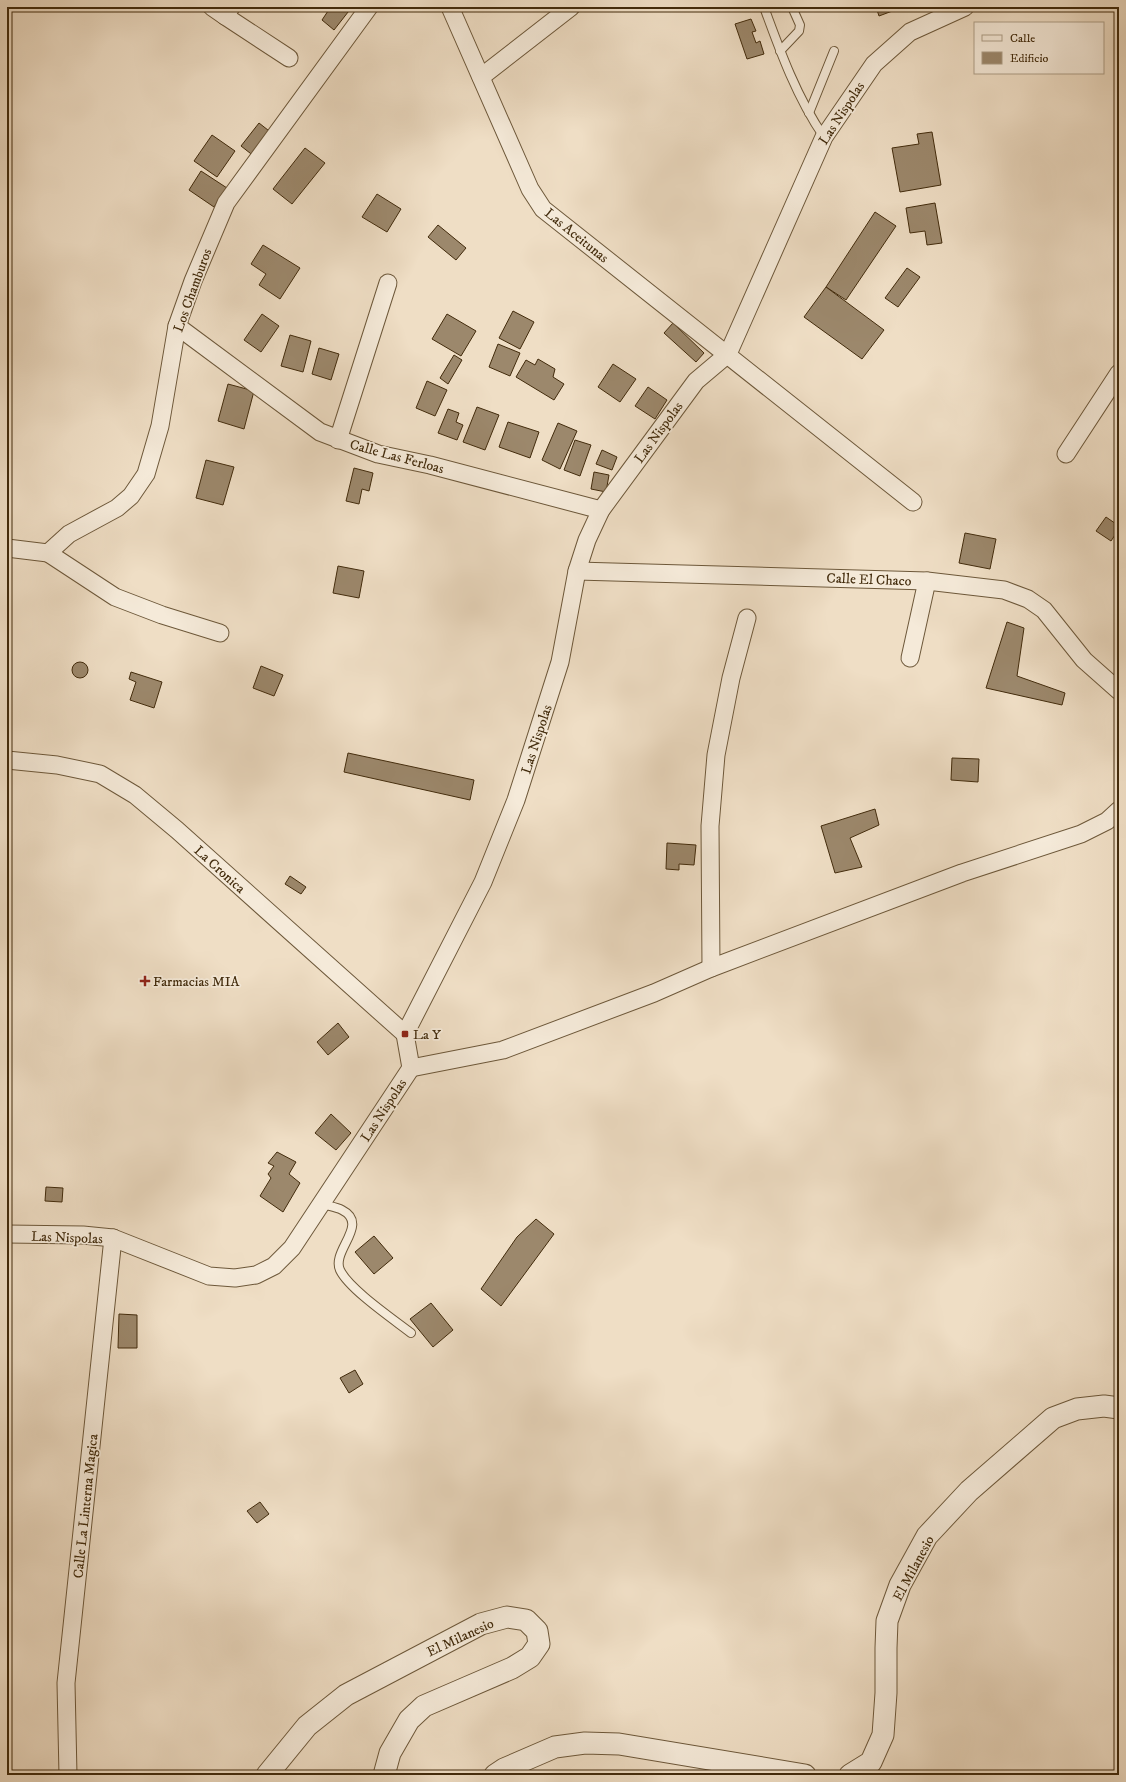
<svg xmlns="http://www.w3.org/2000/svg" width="1126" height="1782" font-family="'IM FELL DW Pica',serif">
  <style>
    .building { fill: #9c886c; stroke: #422b0c }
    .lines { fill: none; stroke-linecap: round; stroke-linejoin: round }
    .service-casing { stroke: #6d583a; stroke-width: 10 }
    .minor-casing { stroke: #6d583a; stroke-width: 19 }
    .tertiary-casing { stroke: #6d583a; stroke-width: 23 }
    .service { stroke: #f5ead9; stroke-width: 8 }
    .minor { stroke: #f5ead9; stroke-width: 17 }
    .tertiary { stroke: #f5ead9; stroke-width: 21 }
    .poi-dot { fill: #8f2418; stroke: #f5ead9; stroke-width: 1.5 }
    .labels { text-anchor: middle; stroke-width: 3.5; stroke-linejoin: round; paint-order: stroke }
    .street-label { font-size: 14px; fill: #422b0c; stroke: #f5ead9 }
    .poi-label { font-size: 14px; fill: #422b0c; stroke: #f5ead9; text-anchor: start }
  </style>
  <rect width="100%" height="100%" fill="#efdec5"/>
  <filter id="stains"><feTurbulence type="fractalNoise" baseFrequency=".005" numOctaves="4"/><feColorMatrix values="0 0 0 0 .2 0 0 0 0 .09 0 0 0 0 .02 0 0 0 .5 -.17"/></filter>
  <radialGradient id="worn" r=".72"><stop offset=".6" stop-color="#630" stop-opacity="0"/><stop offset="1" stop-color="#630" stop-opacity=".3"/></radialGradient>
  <!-- building -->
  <g class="building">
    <path d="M322 7H352L334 30 322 20 328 11Z"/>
    <path d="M876 7H894L895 10 879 16Z"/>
    <path d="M751 19 756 31 752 32 756 43 760 41 764 54 747 59 735 24Z"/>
    <path d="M259 123 273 134 255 157 241 146Z"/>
    <path d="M932 132 941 185 900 192 892 148 919 144 917 134Z"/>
    <path d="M212 135 235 151 217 177 194 161Z"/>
    <path d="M305 148 325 163 292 204 273 189Z"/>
    <path d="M201 171 227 188 214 207 189 190Z"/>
    <path d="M377 194 401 209 387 232 362 217Z"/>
    <path d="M935 203 942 243 927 245 925 231 910 233 906 208Z"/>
    <path d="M875 212 896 226 846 300 826 287Z"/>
    <path d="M438 225 466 248 456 260 428 237Z"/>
    <path d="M263 245 300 268 280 299 259 285 266 274 251 264Z"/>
    <path d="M907 268 920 277 898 307 885 298Z"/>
    <path d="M826 287 884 330 862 359 804 317Z"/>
    <path d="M513 311 534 322 520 349 499 338Z"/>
    <path d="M262 314 279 326 261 352 244 340Z"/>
    <path d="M447 314 476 331 461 356 432 339Z"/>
    <path d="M673 323 704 353 696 362 664 333Z"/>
    <path d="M290 335 311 341 303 372 281 366Z"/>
    <path d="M498 344 520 353 510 376 489 367Z"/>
    <path d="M319 348 339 354 331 380 312 374Z"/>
    <path d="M454 355 462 360 448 384 440 378Z"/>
    <path d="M538 359 555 369 553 377 564 384 554 400 516 377 526 360 535 365Z"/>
    <path d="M613 364 636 379 620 402 598 387Z"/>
    <path d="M427 381 447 390 435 416 416 408Z"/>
    <path d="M228 384 254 391 244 429 218 421Z"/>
    <path d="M648 387 667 400 655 419 635 406Z"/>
    <path d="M477 407 499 415 485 450 463 442Z"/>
    <path d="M448 409 459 413 456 422 463 425 457 440 438 433Z"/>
    <path d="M508 422 539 432 530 458 499 447Z"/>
    <path d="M558 423 577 431 560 469 542 460Z"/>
    <path d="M575 440 591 445 580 476 564 470Z"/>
    <path d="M602 450 617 457 612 470 596 464Z"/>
    <path d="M206 460 234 467 223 505 196 498Z"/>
    <path d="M354 468 373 473 369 491 362 489 359 504 346 501Z"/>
    <path d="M594 472 609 475 606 492 591 489Z"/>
    <path d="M1106 517 1119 526V529L1111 541 1096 531Z"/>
    <path d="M965 533 996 539 990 569 959 563Z"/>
    <path d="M338 566 364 571 359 598 333 593Z"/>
    <path d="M1007 622 1024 628 1017 676 1065 693 1062 705 986 688Z"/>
    <circle cx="80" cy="670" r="8"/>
    <path d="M261 666 283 675 274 696 253 688Z"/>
    <path d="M131 672 162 682 154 708 130 700 136 682 129 679Z"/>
    <path d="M348 753 474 780 470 800 344 772Z"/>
    <path d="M952 758 979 759 978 782 951 780Z"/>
    <path d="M875 809 879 825 850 838 862 867 835 873 821 826Z"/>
    <path d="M667 843 696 845 694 865 679 864V870L666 869Z"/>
    <path d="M290 876 306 887 301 894 285 884Z"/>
    <path d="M338 1023 349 1037 328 1055 317 1042Z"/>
    <path d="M331 1114 351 1133 336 1150 315 1133Z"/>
    <path d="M277 1152 296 1162 289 1174 300 1183 283 1212 260 1196 271 1178 268 1174 274 1166 268 1163Z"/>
    <path d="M46 1187 63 1188 62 1202 45 1201Z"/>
    <path d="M536 1219 554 1234 501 1306 481 1289 517 1237Z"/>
    <path d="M374 1236 393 1258 374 1274 355 1252Z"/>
    <path d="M431 1303 453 1330 433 1347 410 1319Z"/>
    <path d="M119 1314 137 1315V1348H118Z"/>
    <path d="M355 1370 363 1384 349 1393 340 1378Z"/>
    <path d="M260 1502 269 1514 257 1523 247 1511Z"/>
  </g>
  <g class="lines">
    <defs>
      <g id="service">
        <path d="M764 7C780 51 797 98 824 137"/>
        <path d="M780 51 799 31 800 25 792 7"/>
        <path d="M809 113 834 51"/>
        <path d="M322 1204C328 1206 336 1207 342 1210 370 1224 331 1251 340 1270 349 1289 393 1319 411 1333"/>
      </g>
      <g id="minor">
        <path d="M212 7 225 16"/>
        <path d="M231 7 225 16 289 58"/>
        <path d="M450 7 530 189 543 209 913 502"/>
        <path d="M481 77 571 7"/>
        <path d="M177 326 320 432 378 454 430 465 601 510"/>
        <path d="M338 440 388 283"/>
        <path d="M1066 454 1119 373"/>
        <path d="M7 548 48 553 69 534 117 508 131 496 146 474 160 426 177 326 193 281 226 203 369 7"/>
        <path d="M48 553 115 597 162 615 220 633"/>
        <path d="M577 571 927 581 1004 590 1028 599 1044 610 1084 660 1119 691"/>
        <path d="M910 658 927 581"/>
        <path d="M7 760 57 765 100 774 135 795 177 830 405 1034"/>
        <path d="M711 968 710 826 716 755 731 678 747 618"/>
        <path d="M411 1068 503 1050 654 993 711 968 962 873 1081 834 1107 821 1119 810"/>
        <path d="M7 1234 83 1235 113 1238 209 1276 235 1278 256 1275 274 1266 292 1248 411 1068 405 1034 483 882 516 800 560 662 577 571 587 540 601 510 696 381 728 354 824 137 874 64 910 32 965 7"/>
        <path d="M68 1775 66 1683 113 1238"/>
      </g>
      <g id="tertiary">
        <path d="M267 1775 307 1726 346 1695 481 1624 507 1617 526 1620 537 1631 539 1644 530 1657 512 1668 424 1706 409 1720 390 1753 384 1775"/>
        <path d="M495 1775 504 1769 555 1747 585 1743 619 1744 805 1775"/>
        <path d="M850 1775 871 1762 883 1735 886 1693V1648L887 1621 900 1585 927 1536 969 1491 1053 1418 1077 1409 1104 1406 1119 1408"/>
      </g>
    </defs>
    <!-- service casing -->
    <use href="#service" class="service-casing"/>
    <!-- minor casing -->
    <use href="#minor" class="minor-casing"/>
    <!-- tertiary casing -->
    <use href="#tertiary" class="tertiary-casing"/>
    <!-- service -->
    <use href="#service" class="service"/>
    <!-- minor -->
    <use href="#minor" class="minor"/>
    <!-- tertiary -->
    <use href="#tertiary" class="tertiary"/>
  </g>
  <!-- markers -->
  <g class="poi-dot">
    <path d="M143 975h4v4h4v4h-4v4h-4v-4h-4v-4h4z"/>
    <rect x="401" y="1030" width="8" height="8" rx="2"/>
  </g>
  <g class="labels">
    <!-- street labels -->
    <g class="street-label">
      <text transform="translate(841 113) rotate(-57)" y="5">Las Nispolas</text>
      <text transform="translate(577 235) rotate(39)" y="5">Las Aceitunas</text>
      <text transform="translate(192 290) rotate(-70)" y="5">Los Chamburos</text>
      <text transform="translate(658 432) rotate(-54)" y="5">Las Nispolas</text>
      <text transform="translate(397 456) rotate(15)" y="5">Calle Las Ferloas</text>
      <text transform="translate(869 579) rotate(2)" y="5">Calle El Chaco</text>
      <text transform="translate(536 739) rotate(-72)" y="5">Las Nispolas</text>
      <text transform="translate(220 869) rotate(42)" y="5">La Cronica</text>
      <text transform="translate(383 1110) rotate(-57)" y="5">Las Nispolas</text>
      <text transform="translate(67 1237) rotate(2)" y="5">Las Nispolas</text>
      <text transform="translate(85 1506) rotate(-84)" y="5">Calle La Linterna Magica</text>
      <text transform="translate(913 1568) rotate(-62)" y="5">El Milanesio</text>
      <text transform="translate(460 1637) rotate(-25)" y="5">El Milanesio</text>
    </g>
    <!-- poi labels -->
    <g class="poi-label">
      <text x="153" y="986">Farmacias MIA</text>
      <text x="413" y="1039">La Y</text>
    </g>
  </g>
  <!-- margin -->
  <rect width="1126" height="1782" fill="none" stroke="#efdec5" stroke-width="24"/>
  <rect x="8" y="8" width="1110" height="1766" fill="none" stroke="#422b0c" stroke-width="2"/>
  <rect x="12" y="12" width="1102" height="1758" fill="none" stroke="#422b0c"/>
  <!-- legend -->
  <rect x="974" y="22" width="130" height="52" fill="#f5ead9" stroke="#ad9e87"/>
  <rect x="982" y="35" width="20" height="6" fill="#f5ead9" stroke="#ad9e87"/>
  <text x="1010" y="42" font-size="12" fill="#422b0c">Calle</text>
  <rect x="982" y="52" width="20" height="12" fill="#9c886c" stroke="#ad9e87"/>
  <text x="1010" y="62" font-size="12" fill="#422b0c">Edificio</text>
  <rect width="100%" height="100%" filter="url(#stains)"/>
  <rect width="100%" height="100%" fill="url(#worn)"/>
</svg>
